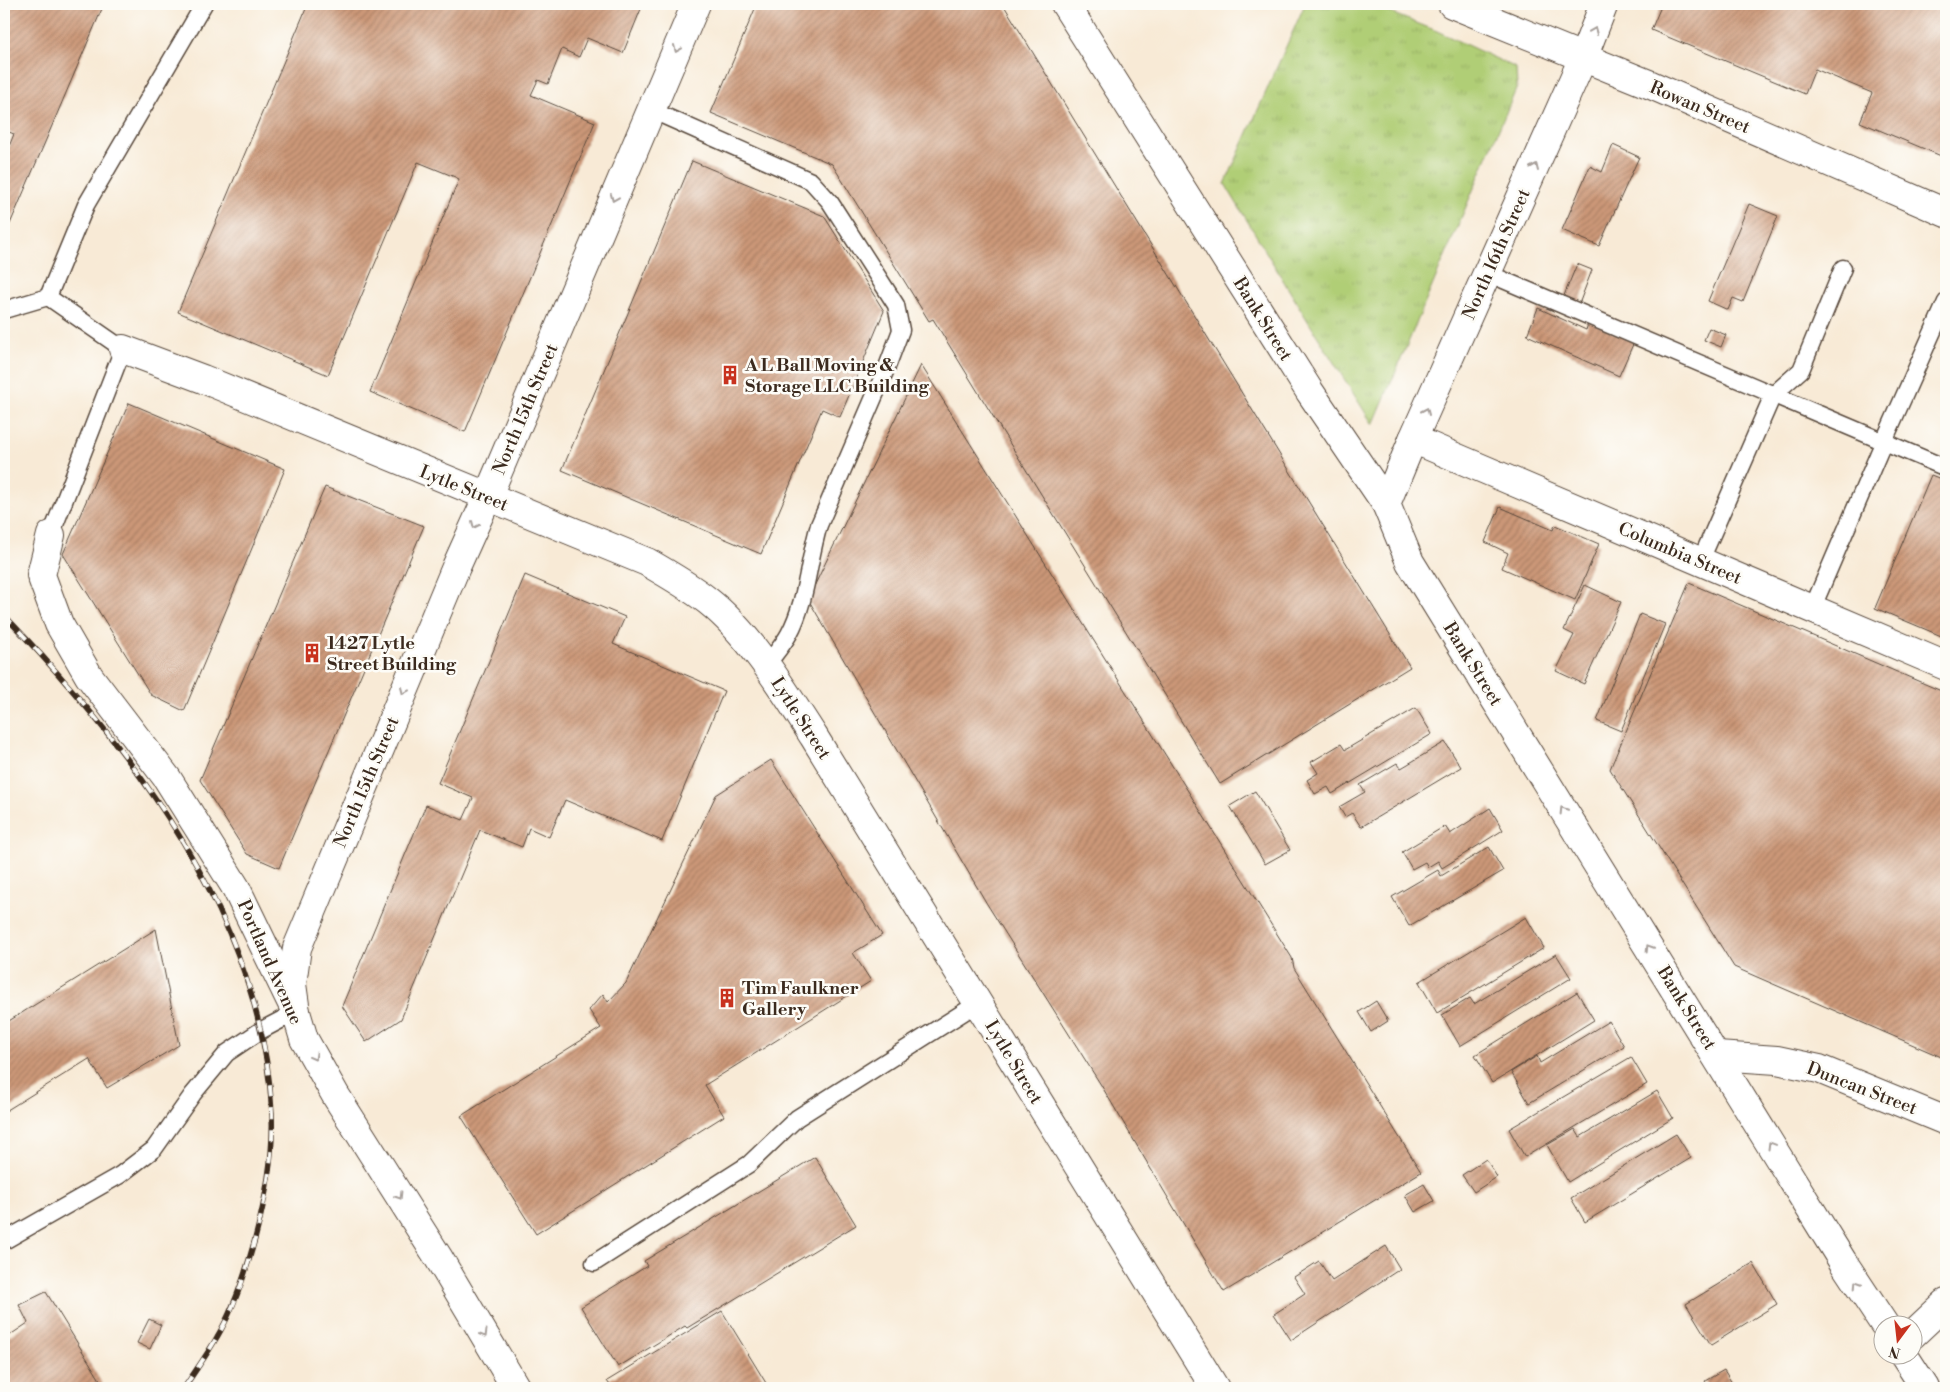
<svg xmlns="http://www.w3.org/2000/svg" width="1950" height="1392" font-family="'Libre Bodoni',serif">
  <style>
    .grass { fill: url(#grass-tufts); stroke: #767c4a }
    .building { fill: url(#building-hatch) }
    .lines { fill: none; stroke-linecap: round; stroke-linejoin: round }
    .lane-casing { stroke: #57473a; stroke-width: 19 }
    .street-casing { stroke: #57473a; stroke-width: 30 }
    .lane { stroke: #fff; stroke-width: 16 }
    .street { stroke: #fff; stroke-width: 28 }
    .rail-casing { stroke: #3b2a1e; stroke-width: 5.5 }
    .rail { stroke: #fdfcf7; stroke-width: 4; stroke-dasharray: 11; stroke-linecap: butt }
    .oneway { stroke: #a79f9a }
    .labels { text-anchor: middle; stroke-width: 5; stroke-linejoin: round; paint-order: stroke }
    .street-label { font-size: 18px; fill: #3b2a1e; stroke: #fdfcf7 }
    .poi-label { font-size: 18px; font-weight: bold; fill: #3b2a1e; stroke: #fdfcf7; text-anchor: start }
  </style>
  <defs>
    <pattern id="grass-tufts" width="24" height="20" patternUnits="userSpaceOnUse" patternTransform="scale(1.25)"><rect width="24" height="20" fill="#b0ce76"/><path d="M3 7l-1-3M5 7V3M7 7l1-3M15 17l-1-3M17 17v-4M19 17l1-3" fill="none" stroke="#98b166"/></pattern>
    <pattern id="building-hatch" width="6" height="6" patternUnits="userSpaceOnUse" patternTransform="scale(1.25)"><rect width="6" height="6" fill="#cc9878"/><path d="M-1 1l2-2M0 6l6-6M5 7l2-2" fill="none" stroke="#a77c62"/></pattern>
  </defs>
  <rect width="100%" height="100%" fill="#fdfcf7"/>
  <filter id="ink" filterUnits="userSpaceOnUse"><feTurbulence type="fractalNoise" baseFrequency=".02" numOctaves="2"/><feDisplacementMap in="SourceGraphic" scale="10" xChannelSelector="R" yChannelSelector="G"/><feConvolveMatrix kernelMatrix="1 2 1 2 8 2 1 2 1" color-interpolation-filters="sRGB"/></filter>
  <filter id="wash" filterUnits="userSpaceOnUse"><feTurbulence type="fractalNoise" baseFrequency=".0096" numOctaves="4" result="noise"/><feDisplacementMap in="SourceGraphic" scale="20" xChannelSelector="R" yChannelSelector="G"/><feGaussianBlur stdDeviation="1.12" result="paint"/><feColorMatrix in="noise" values="0 0 0 0 0 0 0 0 0 0 0 0 0 0 0 0 0 1.4 0 .05"/><feComposite in="paint" operator="in"/></filter>
  <g filter="url(#wash)">
    <rect width="100%" height="100%" fill="#f8ead6"/>
    <!-- grass -->
    <path class="grass" d="M1305 4H1368L1437 31 1516 68 1517 87 1373 425 1306 318 1225 184Z"/>
    <g id="blocks">
      <!-- building -->
      <g class="building">
        <path d="M5 4H104L10 224 4 222V159L14 134 4 130Z"/>
        <path d="M308 4H643L623 53 587 38 579 57 562 49 548 84 538 80 531 95 595 122 465 432 370 392 459 179 455 177 418 162 328 375 178 312Z"/>
        <path d="M757 4H1003L1410 667 1220 784 933 319 929 321 832 164 711 113Z"/>
        <path d="M1662 4H1946V158L1860 122 1872 93 1815 69 1805 94 1651 30Z"/>
        <path d="M1613 145 1639 157 1599 246 1562 230 1590 166 1602 172Z"/>
        <path d="M692 161 824 216 884 311 840 417 822 409 761 554 562 470Z"/>
        <path d="M1749 204 1778 216 1743 302 1733 298 1728 310 1708 301Z"/>
        <path d="M1577 264 1592 270 1579 304 1563 298Z"/>
        <path d="M1538 308 1586 330 1589 321 1634 342 1619 376 1527 335Z"/>
        <path d="M1709 328 1726 335 1721 347 1704 340Z"/>
        <path d="M921 365 1183 783 1292 958 1294 968 1421 1172 1224 1292 1101 1085 987 904 808 599Z"/>
        <path d="M129 403 285 469 184 711 151 695 63 554Z"/>
        <path d="M1931 475 1946 481V638L1875 608Z"/>
        <path d="M325 487 424 526 279 868 247 854 200 780Z"/>
        <path d="M1500 507 1553 530 1555 525 1599 544 1575 600 1502 568 1508 553 1485 542Z"/>
        <path d="M525 575 625 617 613 644 724 691 662 841 565 800 549 837 529 828 522 847 480 830 401 1019 366 1042 342 1006 426 805 463 820 473 798 438 783Z"/>
        <path d="M1689 583 1946 693V1059L1734 967 1610 769Z"/>
        <path d="M1585 585 1621 602 1584 684 1556 671 1574 635 1564 630Z"/>
        <path d="M1640 614 1665 624 1621 731 1597 721Z"/>
        <path d="M1416 708 1432 734 1332 794 1328 787 1315 794 1307 780 1318 773 1311 762 1341 744 1345 750Z"/>
        <path d="M1445 742 1461 767 1361 827 1352 813 1345 817 1339 807 1365 792 1360 785 1397 763 1401 768 1403 767Z"/>
        <path d="M771 760 882 935 853 953 871 981 705 1085 724 1116 536 1234 461 1116 601 1028 589 1010 603 994 608 1002 626 983 716 795Z"/>
        <path d="M1255 791 1290 850 1265 864 1230 806Z"/>
        <path d="M1490 808 1503 830 1442 868 1438 861 1428 867 1425 862 1412 869 1402 852 1445 826 1450 834Z"/>
        <path d="M1489 847 1503 871 1409 926 1392 897 1438 870 1441 876Z"/>
        <path d="M1526 917 1544 948 1437 1013 1419 982Z"/>
        <path d="M156 929 179 1045 107 1088 89 1059 4 1112V1024Z"/>
        <path d="M1556 954 1571 978 1460 1046 1442 1015 1470 998 1474 1004Z"/>
        <path d="M1577 992 1594 1020 1492 1083 1475 1055Z"/>
        <path d="M1376 1001 1388 1021 1371 1032 1359 1012Z"/>
        <path d="M1609 1021 1624 1046 1529 1103 1511 1072 1537 1056 1540 1063Z"/>
        <path d="M1631 1057 1647 1084 1525 1157 1509 1129Z"/>
        <path d="M1657 1091 1673 1118 1568 1182 1547 1145 1575 1129 1580 1137Z"/>
        <path d="M1676 1134 1691 1158 1585 1222 1571 1198Z"/>
        <path d="M815 1157 856 1225 687 1328 685 1326 618 1367 581 1307 647 1266 644 1261Z"/>
        <path d="M1486 1159 1497 1177 1474 1192 1462 1175Z"/>
        <path d="M1424 1184 1434 1201 1415 1212 1405 1195Z"/>
        <path d="M1386 1246 1400 1269 1291 1340 1274 1314 1305 1294 1294 1277 1319 1261 1332 1281Z"/>
        <path d="M1753 1263 1777 1304 1711 1345 1686 1304Z"/>
        <path d="M46 1292 59 1313 105 1388H4V1339L28 1323 19 1305Z"/>
        <path d="M722 1311 769 1388H612L607 1381Z"/>
        <path d="M149 1319 161 1325 150 1349 137 1343Z"/>
        <path d="M1724 1370 1735 1388H1709L1705 1381Z"/>
      </g>
    </g>
  </g>
  <g filter="url(#ink)">
    <use href="#blocks" fill-opacity="0" stroke="#57473a" stroke-width="1"/>
    <g class="lines">
      <defs>
        <g id="lane">
          <path d="M651 110 811 181 830 202 896 305 901 330 887 367 819 525C808 561 807 601 789 634 783 645 774 655 766 666"/>
          <path d="M1487 273 1946 468"/>
          <path d="M4 310 48 297"/>
          <path d="M51 535 123 349 48 297 86 205 204 4"/>
          <path d="M1700 562 1773 395 1801 370 1843 268"/>
          <path d="M1812 609 1884 441 1946 302"/>
          <path d="M4 1241 120 1175 154 1149 193 1094 227 1053 260 1031 296 1012"/>
          <path d="M594 1263 749 1164 797 1118 978 1003"/>
        </g>
        <g id="street">
          <path d="M1065 4 1310 392 1386 504 1410 562 1843 1262 1884 1324"/>
          <path d="M1452 4 1651 85 1946 213"/>
          <path d="M123 349 203 379 647 562C668 574 689 586 708 601 750 634 785 692 814 737L1215 1388"/>
          <path d="M1413 439 1946 666"/>
          <path d="M1386 504 1413 439 1583 58 1604 4"/>
          <path d="M51 535 41 575 59 624 89 676 167 778 236 888 296 1012 304 1039 336 1096 438 1257 516 1388"/>
          <path d="M296 1012 292 984 297 948 456 567 487 498 696 4"/>
          <path d="M1717 1056 1777 1060 1819 1069 1946 1121"/>
          <path d="M1912 1335 1946 1303"/>
          <path d="M1903 1354 1925 1388"/>
        </g>
      </defs>
      <!-- lane casing -->
      <use href="#lane" class="lane-casing"/>
      <!-- street casing -->
      <use href="#street" class="street-casing"/>
      <!-- lane -->
      <use href="#lane" class="lane"/>
      <!-- street -->
      <use href="#street" class="street"/>
      <defs>
        <path id="rail" d="M4 615C134 751 262 918 272 1113 274 1156 266 1198 255 1239 246 1272 235 1307 217 1337 207 1355 195 1371 184 1388"/>
      </defs>
      <!-- rail casing -->
      <use href="#rail" class="rail-casing"/>
      <!-- rail -->
      <use href="#rail" class="rail"/>
    </g>
    <!-- one-way arrows -->
    <defs><path id="oneway-chevron" d="M-2-3.5L2.5 0L-2 3.5" fill="none" stroke-width="1.6" stroke-linecap="round" stroke-linejoin="round" transform="scale(1.25)"/></defs>
    <g class="oneway">
      <use href="#oneway-chevron" transform="translate(1594 31) rotate(-68)"/>
      <use href="#oneway-chevron" transform="translate(677 49) rotate(113)"/>
      <use href="#oneway-chevron" transform="translate(1535 167) rotate(-66)"/>
      <use href="#oneway-chevron" transform="translate(614 198) rotate(113)"/>
      <use href="#oneway-chevron" transform="translate(1426 411) rotate(-66)"/>
      <use href="#oneway-chevron" transform="translate(475 525) rotate(114)"/>
      <use href="#oneway-chevron" transform="translate(404 691) rotate(113)"/>
      <use href="#oneway-chevron" transform="translate(1563 810) rotate(-122)"/>
      <use href="#oneway-chevron" transform="translate(1649 948) rotate(-122)"/>
      <use href="#oneway-chevron" transform="translate(314 1057) rotate(61)"/>
      <use href="#oneway-chevron" transform="translate(1771 1145) rotate(-121)"/>
      <use href="#oneway-chevron" transform="translate(399 1196) rotate(58)"/>
      <use href="#oneway-chevron" transform="translate(1857 1284) rotate(-123)"/>
      <use href="#oneway-chevron" transform="translate(484 1334) rotate(59)"/>
    </g>
  </g>
  <!-- icons -->
  <defs>
    <symbol id="building-bare" viewBox="-9 -9 18 18"><path d="M-4-6H4V6H1V3H-1V6H-4ZM-2.5-4.3h1.7v1.8h-1.7ZM.8-4.3h1.7v1.8H.8ZM-2.5-1h1.7V.8h-1.7ZM.8-1h1.7V.8H.8Z" fill="#c8321e" stroke="#fdfcf7" stroke-width="2.5" paint-order="stroke"/></symbol>
  </defs>
  <g fill-rule="evenodd">
    <use href="#building-bare" x="716" y="361" width="28" height="28"/>
    <use href="#building-bare" x="298" y="639" width="28" height="28"/>
    <use href="#building-bare" x="713" y="984" width="28" height="28"/>
  </g>
  <g class="labels">
    <!-- street labels -->
    <g class="street-label">
      <text transform="translate(1700 107) rotate(23)" y="6">Rowan Street</text>
      <text transform="translate(1496 254) rotate(-66)" y="6">North 16th Street</text>
      <text transform="translate(1263 319) rotate(58)" y="6">Bank Street</text>
      <text transform="translate(525 409) rotate(-67)" y="6">North 15th Street</text>
      <text transform="translate(464 488) rotate(22)" y="6">Lytle Street</text>
      <text transform="translate(1680 553) rotate(23)" y="6">Columbia Street</text>
      <text transform="translate(1473 664) rotate(58)" y="6">Bank Street</text>
      <text transform="translate(801 718) rotate(57)" y="6">Lytle Street</text>
      <text transform="translate(366 782) rotate(-67)" y="6">North 15th Street</text>
      <text transform="translate(270 962) rotate(66)" y="6">Portland Avenue</text>
      <text transform="translate(1687 1008) rotate(58)" y="6">Bank Street</text>
      <text transform="translate(1014 1062) rotate(59)" y="6">Lytle Street</text>
      <text transform="translate(1862 1088) rotate(21)" y="6">Duncan Street</text>
    </g>
    <!-- poi labels -->
    <g class="poi-label">
      <text x="745" y="371">A L Ball Moving &amp;<tspan x="745" dy="21">Storage LLC Building</tspan></text>
      <text x="327" y="649">1427 Lytle<tspan x="327" dy="21">Street Building</tspan></text>
      <text x="742" y="994">Tim Faulkner<tspan x="742" dy="21">Gallery</tspan></text>
    </g>
  </g>
  <!-- margin -->
  <rect width="1950" height="1392" fill="none" stroke="#fdfcf7" stroke-width="20"/>
  <!-- north arrow -->
  <g transform="translate(1898 1340) rotate(195)"><circle r="24" fill="#fdfcf7" stroke="#afa8a0"/>
  <path d="M0-4L9 19L0 12L-9 19Z" fill="#c8321e"/>
  <text y="-8" font-size="14" font-weight="bold" text-anchor="middle" fill="#3b2a1e">N</text>
  </g>
</svg>
